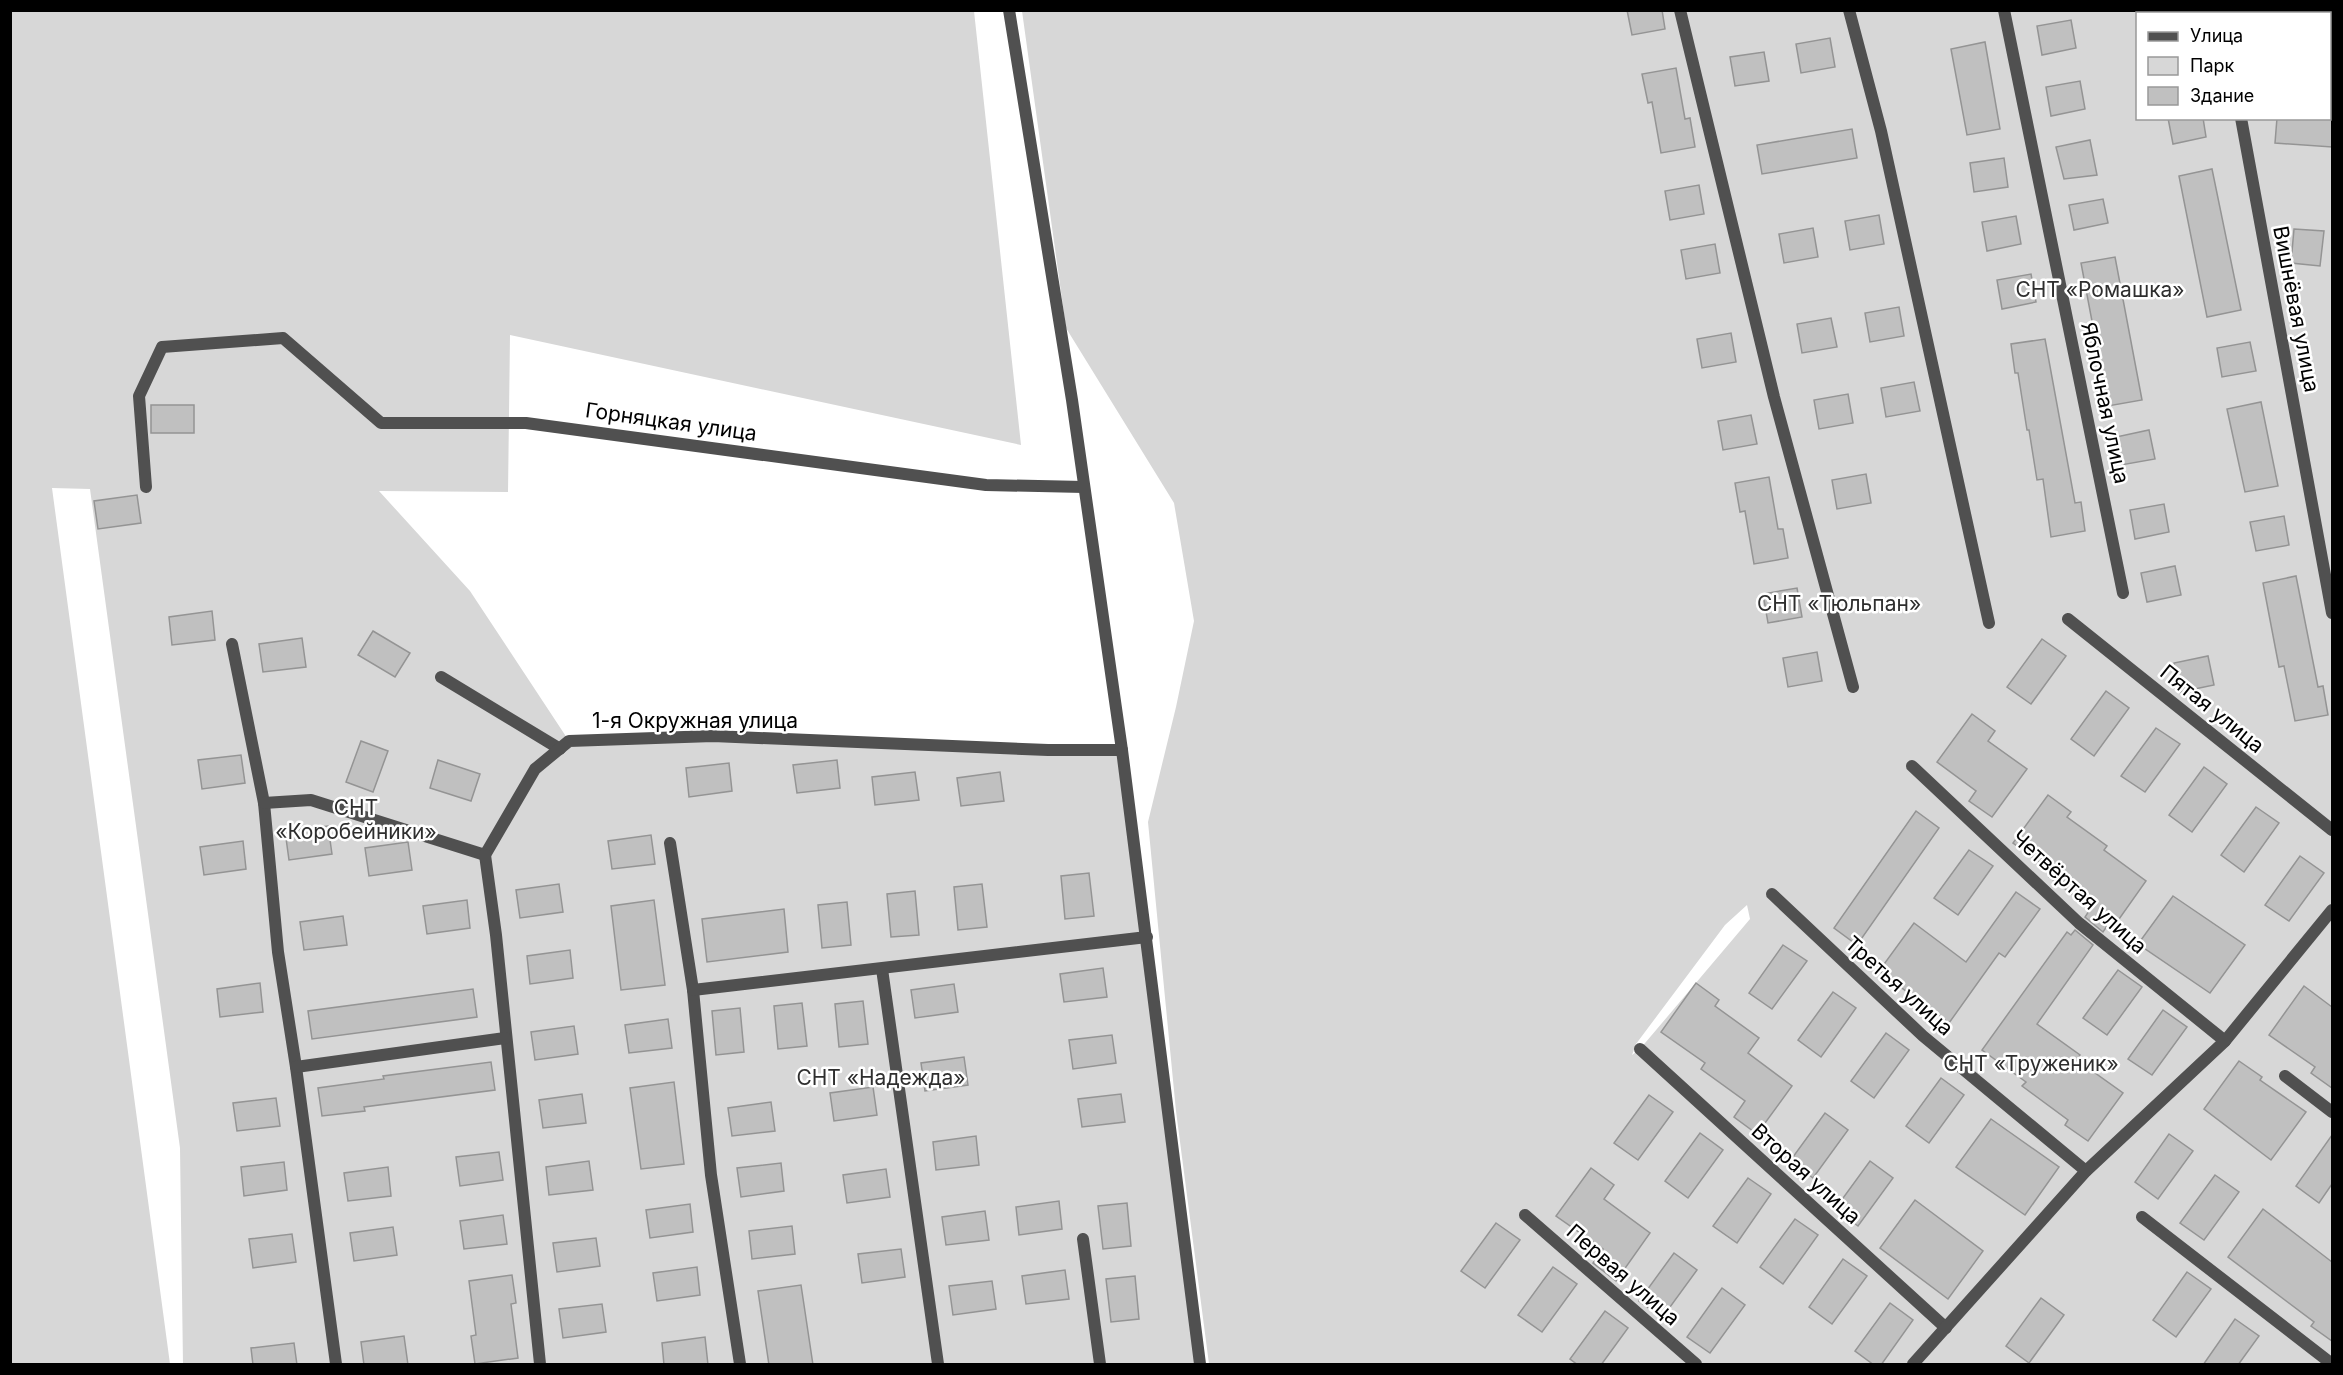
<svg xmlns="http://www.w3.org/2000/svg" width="2343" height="1375" font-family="Inter,sans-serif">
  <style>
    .green { fill: #d7d7d7; fill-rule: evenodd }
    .building { fill: #c0c0c0; stroke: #949494; stroke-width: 1.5 }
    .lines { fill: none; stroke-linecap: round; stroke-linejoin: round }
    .service { stroke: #505050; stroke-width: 12 }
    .minor { stroke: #505050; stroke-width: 12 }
    .tertiary { stroke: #505050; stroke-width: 12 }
    .labels { text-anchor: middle; stroke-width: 5; stroke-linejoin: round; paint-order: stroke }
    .park-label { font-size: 21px; fill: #2e2e2e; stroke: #fff }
    .street-label { font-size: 21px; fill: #000; stroke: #fff }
  </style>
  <rect width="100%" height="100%" fill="#fff"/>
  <!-- green -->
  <g class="green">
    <path d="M10 11H974L1021 445 510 335 508 492 379 491 470 591 569 741 713 736 1122 750 1200 1364H183L180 1148 90 489 52 488 170 1364H11Z"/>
    <path d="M1022 11H2332V1364H1209L1176 1111 1148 822 1176 707 1194 621 1174 503 1066 328ZM2138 14H2330V118H2138ZM1747 905 1750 919 1640 1049 1632 1055 1636 1044 1725 925Z"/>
  </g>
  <!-- building -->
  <g class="building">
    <path d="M1627 10H1662L1665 29 1632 35Z"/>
    <path d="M2071 20 2076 48 2042 55 2037 26Z"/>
    <path d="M1830 38 1835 67 1801 73 1796 44Z"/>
    <path d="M1985 42 2000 129 1967 135 1951 49Z"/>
    <path d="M1764 52 1769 81 1735 86 1730 57Z"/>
    <path d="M1676 68 1685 119 1690 118 1695 147 1661 153 1652 102 1648 103 1642 74Z"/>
    <path d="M2080 81 2085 109 2051 116 2046 87Z"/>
    <path d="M2168 118H2203L2206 137 2173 144Z"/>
    <path d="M2277 118H2332V147L2275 143Z"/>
    <path d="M1852 129 1857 158 1762 174 1757 145Z"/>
    <path d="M2090 140 2097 175 2064 179 2056 147Z"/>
    <path d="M2004 158 2008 187 1974 192 1970 163Z"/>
    <path d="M2212 169 2241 310 2207 317 2179 176Z"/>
    <path d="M1699 185 1704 214 1670 220 1665 191Z"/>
    <path d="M2103 199 2108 223 2074 230 2069 205Z"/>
    <path d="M1879 215 1884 244 1850 250 1845 221Z"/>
    <path d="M2016 216 2021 244 1987 251 1982 222Z"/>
    <path d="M1813 228 1818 257 1784 263 1779 234Z"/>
    <path d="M2294 229 2324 231 2320 266 2291 263Z"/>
    <path d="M1715 244 1720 273 1686 279 1681 250Z"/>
    <path d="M2115 257 2142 400 2108 406 2081 263Z"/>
    <path d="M2031 274 2036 302 2002 309 1997 280Z"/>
    <path d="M1899 307 1904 336 1870 342 1865 313Z"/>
    <path d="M1831 318 1837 347 1802 353 1797 324Z"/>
    <path d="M1731 333 1736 362 1702 368 1697 339Z"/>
    <path d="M2045 339 2075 503 2081 502 2085 531 2051 537 2043 479 2037 480 2029 430H2027L2018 373H2015L2011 344Z"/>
    <path d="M2250 342 2256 371 2222 377 2217 348Z"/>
    <path d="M1914 382 1920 411 1886 417 1881 388Z"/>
    <path d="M1848 394 1853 423 1819 429 1814 400Z"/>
    <path d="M2261 402 2278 486 2245 492 2227 409Z"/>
    <rect x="151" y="405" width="43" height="28"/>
    <path d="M1751 415 1757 444 1723 450 1718 421Z"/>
    <path d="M2149 430 2155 459 2121 465 2116 437Z"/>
    <path d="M1866 474 1871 503 1837 509 1832 480Z"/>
    <path d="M1769 477 1778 529H1783L1788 558 1754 564 1745 511 1740 512 1735 483Z"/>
    <path d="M137 495 141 523 98 529 94 501Z"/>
    <path d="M2164 504 2169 532 2135 539 2130 510Z"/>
    <path d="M2284 516 2289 545 2256 551 2250 522Z"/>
    <path d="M2175 566 2181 595 2147 602 2141 573Z"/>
    <path d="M2296 576 2318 687 2323 686 2328 715 2295 721 2284 666 2279 667 2263 583Z"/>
    <path d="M1797 588 1802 617 1768 623 1763 594Z"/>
    <path d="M212 611 215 640 172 645 169 617Z"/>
    <path d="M373 631 410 653 395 677 358 655Z"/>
    <path d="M302 638 306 667 263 672 259 644Z"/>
    <path d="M2042 639 2066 656 2031 704 2007 687Z"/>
    <path d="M1817 652 1822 681 1788 687 1783 658Z"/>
    <path d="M2208 656 2214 685 2180 692 2174 663Z"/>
    <path d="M2106 691 2129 708 2094 756 2071 739Z"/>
    <path d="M1972 714 1995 731 1988 741 2027 769 1992 817 1969 801 1976 791 1937 762Z"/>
    <path d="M2156 728 2180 744 2145 792 2121 776Z"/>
    <path d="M361 741 388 751 373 792 346 782Z"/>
    <path d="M241 755 245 783 202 789 198 760Z"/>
    <path d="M438 760 480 774 471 801 430 788Z"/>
    <path d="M837 760 840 788 797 793 793 765Z"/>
    <path d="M729 763 732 791 689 797 686 768Z"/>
    <path d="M2204 767 2227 784 2192 832 2169 815Z"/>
    <path d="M915 772 919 800 875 805 872 777Z"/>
    <path d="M1000 772 1004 801 961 806 957 778Z"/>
    <path d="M2048 795 2071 812 2067 817 2107 846 2104 850 2146 881 2112 929 2107 926 2103 932 2085 917 2091 908 2049 877 2052 871 2013 843Z"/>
    <path d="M2256 807 2279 823 2244 872 2221 855Z"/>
    <path d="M1916 811 1939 828 1857 945 1834 928Z"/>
    <path d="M328 826 332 854 289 860 285 831Z"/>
    <path d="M651 835 655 864 612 869 608 841Z"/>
    <path d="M243 841 246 869 204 875 200 847Z"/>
    <path d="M408 842 412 870 369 876 365 848Z"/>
    <path d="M1969 850 1993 866 1958 915 1934 898Z"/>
    <path d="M2300 856 2324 873 2289 921 2265 905Z"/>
    <path d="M1089 873 1094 916 1065 919 1061 876Z"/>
    <path d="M559 884 563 912 520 918 516 890Z"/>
    <path d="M982 884 987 927 958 930 954 887Z"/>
    <path d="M915 891 919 935 891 937 887 894Z"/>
    <path d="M2016 892 2040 909 2005 957 1999 953 1949 1023 1879 971 1914 923 1966 962Z"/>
    <path d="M2173 896 2245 945 2210 993 2138 944Z"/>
    <path d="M467 900 470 928 427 934 423 906Z"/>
    <path d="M654 900 665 985 621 990 611 906Z"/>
    <path d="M847 902 851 945 822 948 818 905Z"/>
    <path d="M784 909 788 952 707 962 702 919Z"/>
    <path d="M343 916 347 945 304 950 300 922Z"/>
    <path d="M2075 930 2093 945 2037 1024 2080 1055 2077 1060 2123 1093 2088 1141 2065 1125 2068 1120 2022 1086 2026 1082 1982 1050 2067 932 2071 935Z"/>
    <path d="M1783 945 1807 961 1772 1009 1749 993Z"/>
    <path d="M570 950 573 978 530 984 527 956Z"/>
    <path d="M1103 968 1107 997 1064 1002 1060 974Z"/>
    <path d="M2118 970 2142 987 2107 1035 2083 1018Z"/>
    <path d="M260 983 263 1012 220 1017 217 989Z"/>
    <path d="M1696 983 1719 1000 1715 1006 1759 1038 1748 1053 1792 1086 1757 1134 1734 1117 1745 1101 1701 1069 1705 1063 1661 1032Z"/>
    <path d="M954 984 958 1012 915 1018 911 990Z"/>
    <path d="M2304 986 2332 1007V1088L2311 1073 2315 1067 2269 1035Z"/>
    <path d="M473 989 477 1017 312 1039 308 1011Z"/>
    <path d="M1833 992 1856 1008 1821 1057 1798 1040Z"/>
    <path d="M863 1001 868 1044 839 1047 835 1004Z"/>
    <path d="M802 1003 807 1046 778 1049 774 1006Z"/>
    <path d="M740 1008 744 1052 716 1055 712 1011Z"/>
    <path d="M2163 1010 2187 1027 2152 1075 2128 1059Z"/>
    <path d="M668 1019 672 1048 629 1053 625 1025Z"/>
    <path d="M574 1026 578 1054 535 1060 531 1032Z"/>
    <path d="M1886 1033 1909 1050 1874 1098 1851 1081Z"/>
    <path d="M1112 1035 1116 1063 1073 1069 1069 1040Z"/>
    <path d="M964 1057 968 1085 925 1091 921 1063Z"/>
    <path d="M2239 1061 2262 1077 2260 1080 2306 1112 2271 1160 2204 1109Z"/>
    <path d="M491 1062 495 1090 364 1107 365 1111 322 1116 318 1088 384 1079 383 1076Z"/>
    <path d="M1941 1078 1964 1095 1929 1143 1906 1126Z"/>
    <path d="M674 1082 684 1164 641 1169 630 1088Z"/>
    <path d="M873 1087 877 1115 834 1121 830 1093Z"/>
    <path d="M582 1094 586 1123 543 1128 539 1100Z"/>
    <path d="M1121 1094 1125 1122 1082 1127 1078 1099Z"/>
    <path d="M1649 1095 1673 1112 1638 1160 1614 1143Z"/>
    <path d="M276 1098 280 1126 237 1131 233 1103Z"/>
    <path d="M771 1102 775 1131 732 1136 728 1108Z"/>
    <path d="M1825 1113 1848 1130 1813 1178 1790 1161Z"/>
    <path d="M1991 1119 2059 1167 2025 1215 1956 1167Z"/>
    <path d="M1700 1133 1723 1150 1688 1198 1665 1181Z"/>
    <path d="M2169 1134 2193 1151 2158 1199 2135 1182Z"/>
    <path d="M2332 1135V1184L2319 1203 2296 1186Z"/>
    <path d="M976 1136 979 1165 936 1170 933 1142Z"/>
    <path d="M499 1152 503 1180 460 1186 456 1157Z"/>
    <path d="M589 1161 593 1190 549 1195 546 1167Z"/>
    <path d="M1870 1161 1893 1178 1858 1226 1835 1209Z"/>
    <path d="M284 1162 287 1190 244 1196 241 1167Z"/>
    <path d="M781 1163 784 1191 741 1197 737 1168Z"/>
    <path d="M388 1167 391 1196 348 1201 344 1173Z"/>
    <path d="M1591 1168 1614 1185 1604 1199 1650 1233 1616 1281 1593 1263 1603 1249 1556 1216Z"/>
    <path d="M886 1169 890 1197 847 1203 843 1175Z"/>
    <path d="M2215 1175 2239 1192 2204 1240 2180 1223Z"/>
    <path d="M1748 1178 1771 1194 1737 1243 1713 1226Z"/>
    <path d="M1915 1200 1983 1251 1948 1299 1880 1248Z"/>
    <path d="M1059 1201 1062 1229 1019 1235 1016 1207Z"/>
    <path d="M1127 1203 1131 1246 1103 1249 1098 1206Z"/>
    <path d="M690 1204 693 1232 650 1238 646 1210Z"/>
    <path d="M2263 1209 2332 1262V1341L2311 1326 2314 1322 2228 1257Z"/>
    <path d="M985 1211 989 1240 946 1245 942 1217Z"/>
    <path d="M503 1215 507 1244 464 1249 460 1221Z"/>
    <path d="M1795 1219 1818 1235 1783 1284 1760 1267Z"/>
    <path d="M1496 1223 1520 1240 1485 1288 1461 1271Z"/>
    <path d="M792 1226 795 1254 752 1259 749 1231Z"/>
    <path d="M393 1227 397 1255 354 1261 350 1233Z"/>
    <path d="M292 1234 296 1262 253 1268 249 1239Z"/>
    <path d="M596 1238 600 1266 557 1272 553 1243Z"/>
    <path d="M901 1249 905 1277 862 1283 858 1254Z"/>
    <path d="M1674 1253 1697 1270 1662 1318 1639 1301Z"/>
    <path d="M1843 1259 1867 1276 1832 1324 1809 1307Z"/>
    <path d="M697 1267 700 1295 657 1301 653 1273Z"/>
    <path d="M1553 1267 1577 1284 1542 1332 1518 1315Z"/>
    <path d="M1065 1270 1069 1299 1026 1304 1022 1276Z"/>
    <path d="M2187 1272 2211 1289 2176 1337 2153 1320Z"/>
    <path d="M512 1275 516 1303 511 1304 518 1358 475 1364 471 1336 476 1335 469 1281Z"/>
    <path d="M1135 1276 1139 1319 1111 1322 1106 1279Z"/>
    <path d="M992 1281 996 1309 953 1315 949 1286Z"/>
    <path d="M801 1285 813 1365H769L758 1291Z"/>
    <path d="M1722 1288 1745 1305 1710 1353 1687 1337Z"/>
    <path d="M2041 1298 2064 1315 2029 1363 2006 1346Z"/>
    <path d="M1890 1303 1913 1320 1881 1365H1874L1855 1351Z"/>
    <path d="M602 1304 606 1332 563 1338 559 1309Z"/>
    <path d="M1605 1311 1628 1328 1601 1365H1578L1570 1359Z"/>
    <path d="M2235 1319 2259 1336 2238 1365H2203Z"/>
    <path d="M404 1336 408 1365H364L361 1342Z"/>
    <path d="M705 1337 708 1365H664L662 1343Z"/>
    <path d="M294 1343 297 1365H253L251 1348Z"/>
  </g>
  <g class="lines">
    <!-- service -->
    <path class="service" d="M146 487 139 396 162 347 283 338 381 423H526L986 485 1084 487"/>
    <!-- minor -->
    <g class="minor">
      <path d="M1680 10 1774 397 1853 687"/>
      <path d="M1849 10 1881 131 1989 623"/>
      <path d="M2004 10 2123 593"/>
      <path d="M2220 10 2221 14"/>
      <path d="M2330 90H2332"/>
      <path d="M2241 118 2332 613"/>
      <path d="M2068 619 2332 830"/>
      <path d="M232 644 264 803 278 952 296 1067 336 1364"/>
      <path d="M441 677 560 749"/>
      <path d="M1912 766 2079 923 2225 1041"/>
      <path d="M264 803 311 800 485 855 535 769 569 741 713 736 1048 750H1122"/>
      <path d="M670 843 693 990 711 1175 740 1364"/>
      <path d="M485 855 496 935 540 1364"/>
      <path d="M1772 894 1923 1036 2086 1171"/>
      <path d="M882 969 938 1364"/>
      <path d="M693 990 1147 937"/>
      <path d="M1640 1049 1946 1328"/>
      <path d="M296 1067 505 1038"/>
      <path d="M2285 1076 2332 1112"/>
      <path d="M1525 1215 1696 1364"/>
      <path d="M2142 1217 2332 1364"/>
      <path d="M1083 1239 1100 1364"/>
      <path d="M1913 1364 2086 1171 2225 1041 2332 910"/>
    </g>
    <!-- tertiary -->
    <path class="tertiary" d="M1009 10 1072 400 1122 750 1200 1364"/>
  </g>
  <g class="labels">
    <!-- park labels -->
    <g class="park-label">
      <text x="2100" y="297">СНТ «Ромашка»</text>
      <text x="1839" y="611">СНТ «Тюльпан»</text>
      <text x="356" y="815">СНТ<tspan x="356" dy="24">«Коробейники»</tspan></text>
      <text x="2031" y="1071">СНТ «Труженик»</text>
      <text x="881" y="1085">СНТ «Надежда»</text>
    </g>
    <!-- street labels -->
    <g class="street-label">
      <text transform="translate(2296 309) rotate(79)" y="7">Вишнёвая улица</text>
      <text transform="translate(2105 403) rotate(78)" y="7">Яблочная улица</text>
      <text transform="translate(671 422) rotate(8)" y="7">Горняцкая улица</text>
      <text transform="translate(2212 709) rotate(39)" y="7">Пятая улица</text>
      <text x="695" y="728">1-я Окружная улица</text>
      <text transform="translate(2079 892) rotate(42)" y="7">Четвёртая улица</text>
      <text transform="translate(1899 986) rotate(42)" y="7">Третья улица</text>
      <text transform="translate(1806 1174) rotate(42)" y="7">Вторая улица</text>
      <text transform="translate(1623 1275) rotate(41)" y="7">Первая улица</text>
    </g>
  </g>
  <!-- border -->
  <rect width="2343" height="1375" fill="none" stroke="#000000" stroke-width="24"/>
  <!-- legend -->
  <rect x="2136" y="12" width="195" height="108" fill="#ffffff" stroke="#999999" stroke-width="1.5"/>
  <rect x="2148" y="32" width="30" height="9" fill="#505050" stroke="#999999" stroke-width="1.5"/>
  <text x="2190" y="42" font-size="18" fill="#000000">Улица</text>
  <rect x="2148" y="57" width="30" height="18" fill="#d7d7d7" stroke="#999999" stroke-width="1.5"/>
  <text x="2190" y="72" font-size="18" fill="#000000">Парк</text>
  <rect x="2148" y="87" width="30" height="18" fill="#c0c0c0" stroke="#999999" stroke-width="1.5"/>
  <text x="2190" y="102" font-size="18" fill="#000000">Здание</text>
</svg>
